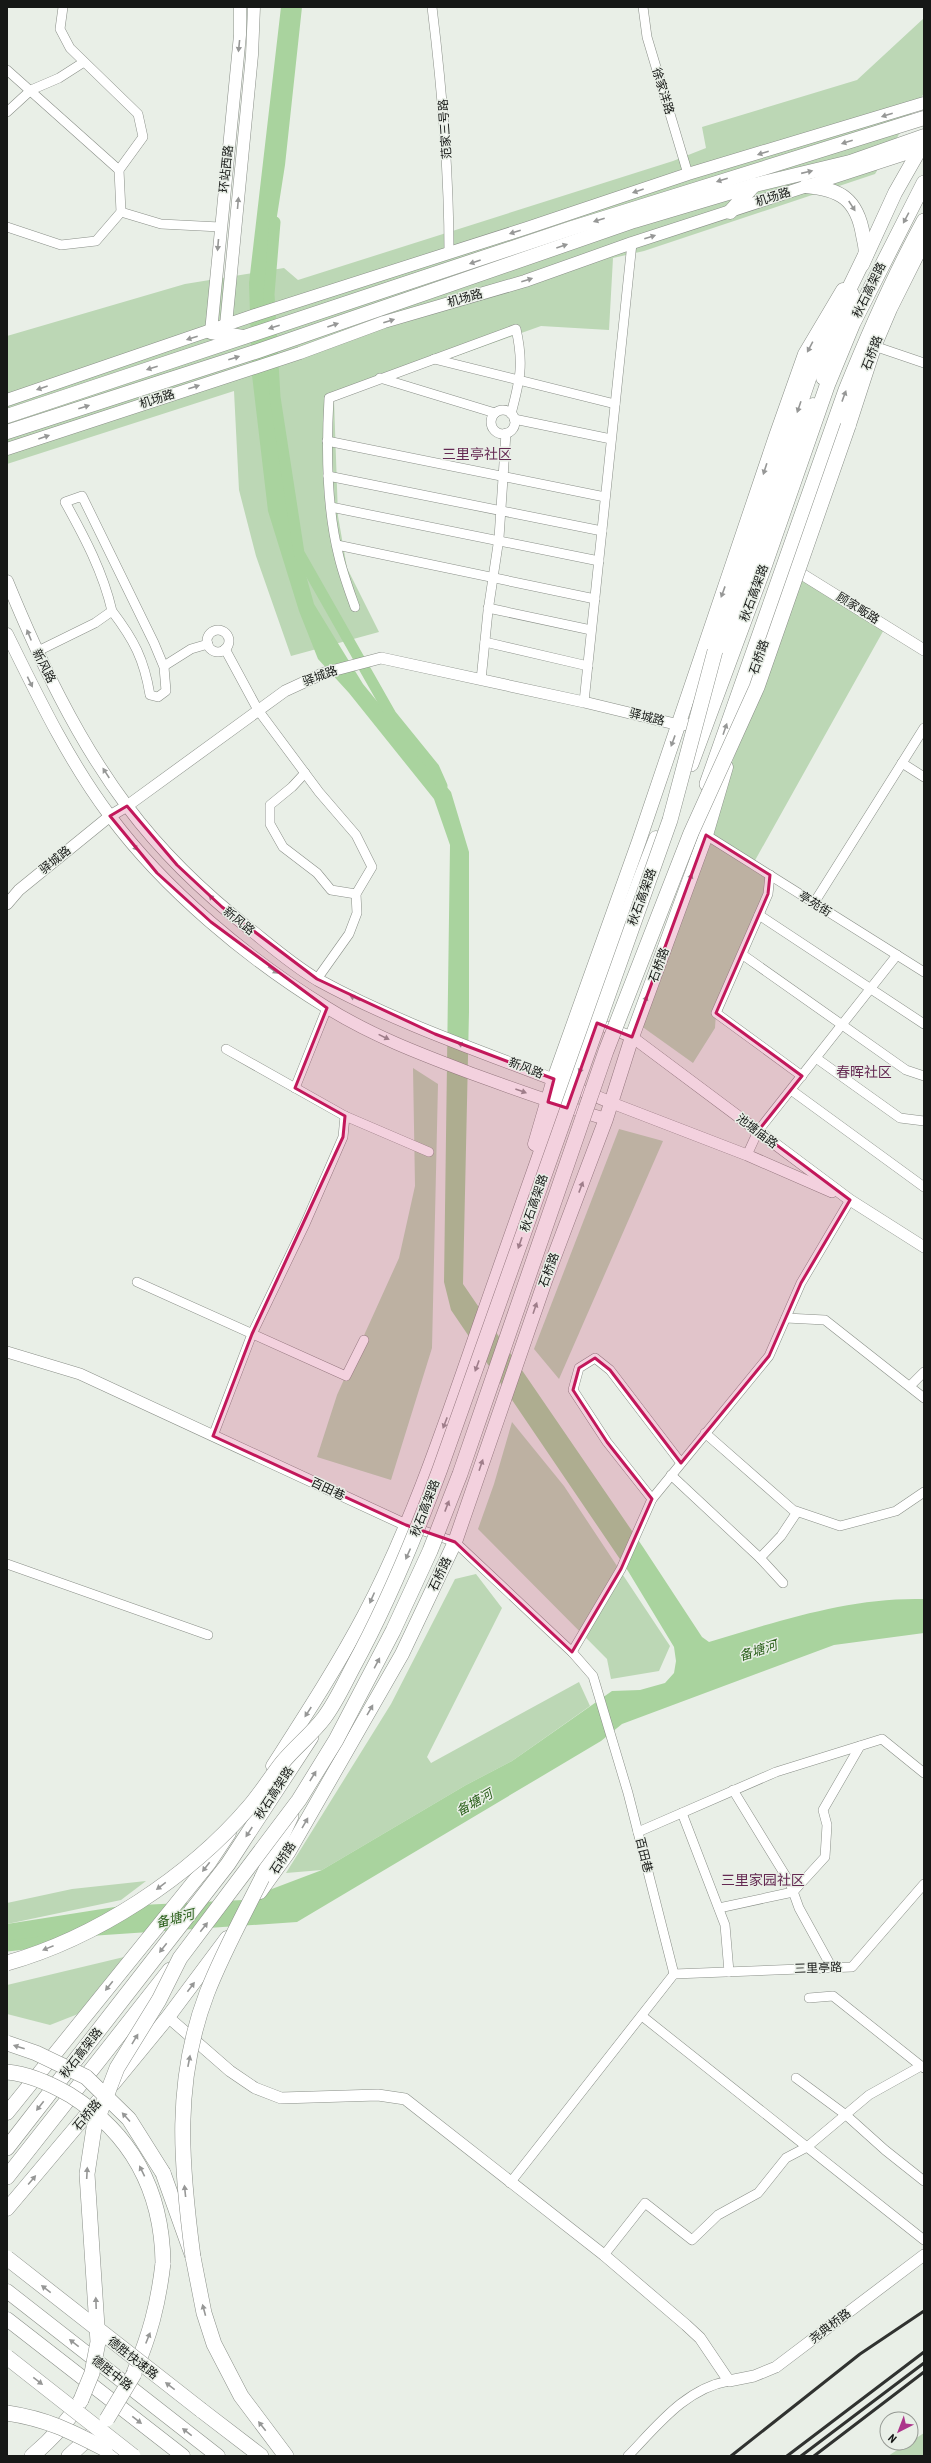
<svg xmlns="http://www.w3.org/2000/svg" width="931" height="2463" font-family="'Roboto Condensed','Noto Sans SC',sans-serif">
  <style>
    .green { fill: #bcd7b5 }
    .water { fill: #a9d39e }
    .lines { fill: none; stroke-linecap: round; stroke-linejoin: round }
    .canal { stroke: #a9d39e; stroke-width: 11 }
    .minor-casing { stroke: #8a8f88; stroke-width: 10 }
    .tertiary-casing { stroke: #8a8f88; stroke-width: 12 }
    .secondary-casing { stroke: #8a8f88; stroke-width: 13 }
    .primary-casing { stroke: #8a8f88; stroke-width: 15 }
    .trunk-casing { stroke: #8a8f88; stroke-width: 16 }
    .minor { stroke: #fff; stroke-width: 9 }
    .tertiary { stroke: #fff; stroke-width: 11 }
    .secondary { stroke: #fff; stroke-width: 12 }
    .primary { stroke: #fff; stroke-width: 14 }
    .trunk { stroke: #fff; stroke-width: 15 }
    .rail { stroke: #303230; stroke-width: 3 }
    .trunk-bridge-casing { stroke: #8a8f88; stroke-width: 16; stroke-linecap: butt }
    .trunk-bridge { stroke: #fff; stroke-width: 15 }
    .oneway { fill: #969796 }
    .marked { fill: #c2185b; fill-opacity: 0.2; stroke: #c2185b; stroke-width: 3; stroke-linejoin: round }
    .labels { text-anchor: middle; stroke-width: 3; stroke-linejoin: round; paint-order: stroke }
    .street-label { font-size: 12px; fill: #161816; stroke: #e9efe7 }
    .water-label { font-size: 13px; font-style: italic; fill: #2d611d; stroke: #e9efe7 }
    .quarter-label { font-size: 14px; fill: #642952; stroke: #e9efe7 }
  </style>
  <rect width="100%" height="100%" fill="#e9efe7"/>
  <!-- green -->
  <g class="green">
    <path d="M924 18V93L875 174 644 251 613 258 609 330 541 326 334 400 338 516 347 568 379 632 291 656 256 556 239 490 234 391 7 464V336L185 284 284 268 298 280 673 161 706 148 702 127 857 80Z"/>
    <path d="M801 573 886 626 753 864 770 875 768 894 716 1013 715 1028 693 1063 637 1023Z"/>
    <path d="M413 1068 438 1084 432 1348 391 1480 317 1457 337 1395 399 1258 415 1186Z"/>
    <path d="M619 1129 663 1141 559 1379 534 1349Z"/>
    <path d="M512 1422 564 1486 670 1646 659 1671 611 1679 607 1659 478 1529 494 1484Z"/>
    <path d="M476 1574 502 1608 427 1757 431 1763 579 1682 590 1706 512 1761 466 1785 322 1870 286 1873 391 1704 455 1579Z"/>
    <path d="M146 1881 121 1900 7 1924V1903L72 1889Z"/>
    <path d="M124 1957 78 2014 50 2025 7 2014V1985Z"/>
    <path d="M924 2433V2456H888Z"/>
  </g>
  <!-- water -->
  <path class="water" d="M281 7H302L285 165 264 299 287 507 314 604 363 684 451 792 469 852V1012L463 1284 643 1547 702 1637 709 1642C779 1621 850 1597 924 1599V1633L834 1645 622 1724 601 1741 297 1922 90 1936 7 1946V1924L121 1906 243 1900 322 1870 466 1785 512 1761 612 1691 640 1690 665 1683 674 1673 676 1661 674 1647 628 1571 451 1310 444 1282 450 845 434 799 349 693 318 659 299 611 268 511 252 375 249 283Z"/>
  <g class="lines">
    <!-- canal -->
    <g class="canal">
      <path d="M275 222 269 294 275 397 299 553 391 715 434 768 442 786"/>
      <path d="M7 1946 60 1940"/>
    </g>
    <defs>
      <g id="minor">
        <path d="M432 7C442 89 449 170 449 252"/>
        <path d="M643 7 647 37 688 174"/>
        <path d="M7 70 119 170"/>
        <path d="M7 112 31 90 59 78 84 62"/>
        <path d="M121 212 161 224 220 227"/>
        <path d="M7 227 61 245 96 241 121 212 119 170 143 137 138 114 70 48 60 29 63 7"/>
        <path d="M874 346 924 363"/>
        <path d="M434 359 615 404"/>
        <path d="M380 378 495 413"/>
        <circle cx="503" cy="422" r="12"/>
        <path d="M514 419 611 439"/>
        <path d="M327 441 605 497"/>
        <path d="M328 476 602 531"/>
        <path d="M331 507 599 561"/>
        <path d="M337 545 595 599"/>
        <path d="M355 607C349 590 343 574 339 557 326 506 326 450 329 398L516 329C524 364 520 380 511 414"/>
        <path d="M488 608 591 630"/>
        <circle cx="218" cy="641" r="11"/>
        <path d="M485 642 588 666"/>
        <path d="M225 649 258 710 319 792 356 835 372 867 356 894 357 913 349 934 317 979"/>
        <path d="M36 652 95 623 112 611C134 640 144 659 150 695L158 697 166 691 164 667 154 643 82 496 65 502C85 538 103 572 112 611"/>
        <path d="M164 666 191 649 208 644"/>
        <path d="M481 680 488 611 499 538 506 433"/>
        <path d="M584 702 632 243"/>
        <path d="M902 763 924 777"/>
        <path d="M305 773 292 787 270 805V824L283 847 317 873 331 890 356 894"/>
        <path d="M706 835 924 972"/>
        <path d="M770 875 768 894 716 1013 802 1076"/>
        <path d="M814 903 924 728"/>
        <path d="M759 915 924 1024"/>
        <path d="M743 955 906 1070 924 1076"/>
        <path d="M226 1049 345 1116 429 1152"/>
        <path d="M816 1058 900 1118 924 1121"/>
        <path d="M295 1088 327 1008"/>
        <path d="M791 1090 924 1187"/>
        <path d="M747 1155 758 1131 897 955"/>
        <path d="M137 1282 346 1376 364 1340"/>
        <path d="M786 1318 825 1320 924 1398"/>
        <path d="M910 1386 924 1372"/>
        <path d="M705 1433 793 1510 840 1526 896 1511 924 1492"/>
        <path d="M213 1436 252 1334 305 1224 343 1137 345 1116"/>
        <path d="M671 1475 760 1558 783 1583"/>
        <path d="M652 1499 607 1442 573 1390 579 1368 595 1358 610 1370 681 1463"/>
        <path d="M413 1527 455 1542 572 1652 593 1676 628 1793 674 1974"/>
        <path d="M760 1558 781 1536 797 1512"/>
        <path d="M7 1564 208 1635"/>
        <path d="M572 1652 621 1569 652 1499 769 1356 801 1283 850 1200"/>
        <path d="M733 1790 790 1883 799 1908 832 1968"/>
        <path d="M682 1813 725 1925 729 1972"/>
        <path d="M638 1832 776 1772 882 1739 924 1773"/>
        <path d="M719 1908 793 1892 825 1857 827 1825 823 1810 860 1746"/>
        <path d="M674 1974 852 1967 924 1884"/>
        <path d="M809 1998 833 1996 921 2066"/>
        <path d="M642 2016 924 2240"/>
        <path d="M796 2078 846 2115 885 2150 924 2181"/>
        <path d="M510 2183 674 1974"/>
        <path d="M604 2255 645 2203 692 2240 718 2215 758 2193 786 2158 807 2147 869 2095 921 2066 924 2068"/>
        <path d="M628 2456C657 2426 686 2388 729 2381"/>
      </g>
      <g id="tertiary">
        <path d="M792 568 924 650"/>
        <path d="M7 904 19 890 110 816 127 806 285 691 324 673 381 658 584 702 679 725 700 724"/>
        <path d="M591 1021 632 1037 850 1200 924 1247"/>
        <path d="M612 1103 747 1155 832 1192"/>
        <path d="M7 1352 80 1374 406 1525"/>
        <path d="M168 2017 230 2071 255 2088 281 2098 378 2095 405 2099 604 2255 686 2325 700 2338 729 2381 754 2376 776 2367 924 2255"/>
      </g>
      <g id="secondary">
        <path d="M226 325 252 55 254 7"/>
        <path d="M211 332 240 35V7"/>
        <path d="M7 400 255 315 527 228 688 174 924 103"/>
        <path d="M7 449 300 353 384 322 525 281 632 243 924 148"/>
        <path d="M7 581C39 659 76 738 127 806 162 853 205 894 251 930 272 947 294 966 318 980 411 1031 514 1062 612 1103"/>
        <path d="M7 634C38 697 68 760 110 816 165 890 248 959 326 1007 372 1036 423 1055 473 1074 517 1090 561 1106 606 1119"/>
      </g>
      <g id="primary">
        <path d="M806 186C840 189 857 199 863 235 864 241 867 250 865 256"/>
        <path d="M730 212 754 185"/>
        <path d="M862 265 895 193 924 142"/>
        <path d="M211 332 243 337"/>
        <path d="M870 356 890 309 924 241"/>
        <path d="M823 378 852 294"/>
        <path d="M7 416 572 228 924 118"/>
        <path d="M7 432 258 351 634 221 755 185 850 162 924 136"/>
        <path d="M715 679 756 558 813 405"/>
        <path d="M535 1144 554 1079 639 841 776 436 805 354 843 290"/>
        <path d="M273 1766C305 1716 337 1667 365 1614 414 1521 449 1413 484 1313 540 1154 595 995 656 838"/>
        <path d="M260 1892 288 1853 402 1654 455 1542 545 1281 606 1119 632 1037 706 835 726 767"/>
        <path d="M113 2084 168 2017 227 1938"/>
        <path d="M7 2113 209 1863 229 1833"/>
        <path d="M7 2209 98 2101"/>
        <path d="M7 2291 218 2456"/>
        <path d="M7 2319 183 2456"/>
      </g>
      <g id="trunk">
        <path d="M848 426 874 346"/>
        <path d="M715 651 816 357 866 254"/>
        <path d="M691 764 765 564 827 386 853 323 924 183"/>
        <path d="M707 784 846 390C869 333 894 276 924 221"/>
        <path d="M262 1878 291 1816"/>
        <path d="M7 2148 228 1864 311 1737"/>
        <path d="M163 2173 193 2257 204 2313 214 2344 241 2396 286 2456"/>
        <path d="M7 2177 170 1970"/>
        <path d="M134 2373C150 2334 158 2306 163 2263"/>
        <path d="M201 2410 261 2456"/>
        <path d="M105 2449 114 2456"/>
        <path d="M32 2456C52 2439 68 2422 81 2400"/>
        <path d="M69 2456 96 2431"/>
      </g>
    </defs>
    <!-- minor casing -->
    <use href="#minor" class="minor-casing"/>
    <!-- tertiary casing -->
    <use href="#tertiary" class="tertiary-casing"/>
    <!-- secondary casing -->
    <use href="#secondary" class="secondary-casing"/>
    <!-- primary casing -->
    <use href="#primary" class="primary-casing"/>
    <!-- trunk casing -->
    <use href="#trunk" class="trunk-casing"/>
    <!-- minor -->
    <use href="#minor" class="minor"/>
    <!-- tertiary -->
    <use href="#tertiary" class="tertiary"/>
    <!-- secondary -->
    <use href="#secondary" class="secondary"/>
    <!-- primary -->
    <use href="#primary" class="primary"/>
    <!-- trunk -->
    <use href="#trunk" class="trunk"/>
    <!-- rail -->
    <g class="rail">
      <path d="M731 2456 860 2354 924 2311"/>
      <path d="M787 2456 924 2352"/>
      <path d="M801 2456 924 2363"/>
      <path d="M814 2456 924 2372"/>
    </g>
    <defs>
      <g id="trunk-bridge">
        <path d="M7 1963C96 1938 189 1877 249 1807 261 1793 271 1777 282 1763 295 1747 312 1734 324 1718 336 1702 344 1684 353 1667 388 1603 415 1537 440 1469L670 820 715 651"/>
        <path d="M7 2043 36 2053 86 2077 129 2119 163 2173"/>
        <path d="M7 2072C29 2074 51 2084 70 2095 132 2134 162 2190 163 2263"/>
        <path d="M193 2257C181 2166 173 2082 207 1993 222 1954 243 1916 262 1878"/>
        <path d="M7 2258 201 2410"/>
        <path d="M7 2357 133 2456"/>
        <path d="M81 2400 92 2373 98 2342 87 2174 94 2128 117 2068 159 2000 180 1958 299 1800 336 1740 393 1631 430 1551 460 1474 606 1051 691 833 757 687 848 426"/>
        <path d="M7 2413C47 2419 70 2431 105 2449"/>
        <path d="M107 2419 134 2374"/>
      </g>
    </defs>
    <!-- trunk-bridge casing -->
    <use href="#trunk-bridge" class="trunk-bridge-casing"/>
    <!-- trunk-bridge -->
    <use href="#trunk-bridge" class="trunk-bridge"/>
  </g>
  <!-- one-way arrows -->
  <defs><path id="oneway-solid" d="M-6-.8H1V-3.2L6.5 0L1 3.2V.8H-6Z"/></defs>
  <g class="oneway">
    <use href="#oneway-solid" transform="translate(239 46) rotate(96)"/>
    <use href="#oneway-solid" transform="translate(887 115) rotate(163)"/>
    <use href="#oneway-solid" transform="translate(847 142) rotate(163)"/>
    <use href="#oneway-solid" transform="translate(763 153) rotate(163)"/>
    <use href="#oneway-solid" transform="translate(807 172) rotate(-13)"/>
    <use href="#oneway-solid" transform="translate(722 180) rotate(163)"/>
    <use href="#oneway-solid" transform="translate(638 191) rotate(161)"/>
    <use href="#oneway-solid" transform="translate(238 203) rotate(-85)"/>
    <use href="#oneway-solid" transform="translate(852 206) rotate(57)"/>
    <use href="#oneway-solid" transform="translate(906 218) rotate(118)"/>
    <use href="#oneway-solid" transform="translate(599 220) rotate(162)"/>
    <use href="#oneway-solid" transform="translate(515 232) rotate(163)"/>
    <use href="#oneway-solid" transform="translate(650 237) rotate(-18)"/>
    <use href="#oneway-solid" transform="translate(218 245) rotate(95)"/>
    <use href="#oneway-solid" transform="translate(562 246) rotate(-19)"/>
    <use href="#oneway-solid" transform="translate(475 262) rotate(161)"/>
    <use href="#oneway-solid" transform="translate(527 280) rotate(-18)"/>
    <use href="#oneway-solid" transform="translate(389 321) rotate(-18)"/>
    <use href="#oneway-solid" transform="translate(333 325) rotate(-19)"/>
    <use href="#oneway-solid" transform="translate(274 327) rotate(163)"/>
    <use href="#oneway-solid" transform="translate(192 338) rotate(162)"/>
    <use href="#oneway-solid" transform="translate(810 347) rotate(118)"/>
    <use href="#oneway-solid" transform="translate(234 358) rotate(-18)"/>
    <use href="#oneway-solid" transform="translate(152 368) rotate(162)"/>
    <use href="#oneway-solid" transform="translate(194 387) rotate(-18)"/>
    <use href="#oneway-solid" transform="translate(42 388) rotate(161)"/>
    <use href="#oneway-solid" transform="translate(844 396) rotate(-70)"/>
    <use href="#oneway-solid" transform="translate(84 407) rotate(-18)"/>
    <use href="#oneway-solid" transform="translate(799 407) rotate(109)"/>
    <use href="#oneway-solid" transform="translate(44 437) rotate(-19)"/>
    <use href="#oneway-solid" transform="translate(765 469) rotate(108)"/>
    <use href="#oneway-solid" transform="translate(723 592) rotate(110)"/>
    <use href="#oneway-solid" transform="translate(29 635) rotate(-112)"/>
    <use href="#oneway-solid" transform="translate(30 682) rotate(64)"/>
    <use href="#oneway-solid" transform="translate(725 729) rotate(-71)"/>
    <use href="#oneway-solid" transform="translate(673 741) rotate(110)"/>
    <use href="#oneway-solid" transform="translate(106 773) rotate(-123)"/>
    <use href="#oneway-solid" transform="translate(134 846) rotate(50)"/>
    <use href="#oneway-solid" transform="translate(690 879) rotate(-70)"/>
    <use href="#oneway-solid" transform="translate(213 899) rotate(-137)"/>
    <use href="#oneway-solid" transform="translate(273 970) rotate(35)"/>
    <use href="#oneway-solid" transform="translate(355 998) rotate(-154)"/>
    <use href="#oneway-solid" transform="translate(645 1001) rotate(-70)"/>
    <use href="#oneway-solid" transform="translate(384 1037) rotate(26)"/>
    <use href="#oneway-solid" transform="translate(463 1045) rotate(-159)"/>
    <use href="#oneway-solid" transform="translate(581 1068) rotate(109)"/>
    <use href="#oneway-solid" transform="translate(521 1091) rotate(20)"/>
    <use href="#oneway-solid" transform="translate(581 1187) rotate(-69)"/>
    <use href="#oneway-solid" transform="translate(520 1243) rotate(109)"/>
    <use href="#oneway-solid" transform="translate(535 1308) rotate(-71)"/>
    <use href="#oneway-solid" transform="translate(477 1366) rotate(110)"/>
    <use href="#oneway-solid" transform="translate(445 1423) rotate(111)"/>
    <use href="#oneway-solid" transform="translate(481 1465) rotate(-71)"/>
    <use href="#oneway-solid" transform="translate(447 1506) rotate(-69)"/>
    <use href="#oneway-solid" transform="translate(408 1554) rotate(114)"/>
    <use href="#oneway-solid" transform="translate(372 1598) rotate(114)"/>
    <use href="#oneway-solid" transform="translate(377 1663) rotate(-62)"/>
    <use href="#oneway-solid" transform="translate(370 1710) rotate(-60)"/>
    <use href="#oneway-solid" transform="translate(308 1712) rotate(123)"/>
    <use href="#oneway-solid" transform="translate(313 1776) rotate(-58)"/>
    <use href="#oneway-solid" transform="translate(305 1823) rotate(-60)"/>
    <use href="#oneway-solid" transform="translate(249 1832) rotate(123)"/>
    <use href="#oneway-solid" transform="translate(206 1867) rotate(128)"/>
    <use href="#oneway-solid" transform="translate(161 1886) rotate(143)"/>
    <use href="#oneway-solid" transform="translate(204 1927) rotate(-52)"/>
    <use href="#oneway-solid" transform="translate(48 1948) rotate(158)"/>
    <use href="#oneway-solid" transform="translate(163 1948) rotate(128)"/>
    <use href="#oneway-solid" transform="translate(109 1986) rotate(129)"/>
    <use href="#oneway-solid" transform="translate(191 1987) rotate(-53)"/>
    <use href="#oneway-solid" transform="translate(135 2039) rotate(-59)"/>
    <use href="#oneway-solid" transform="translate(19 2047) rotate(-162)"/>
    <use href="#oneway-solid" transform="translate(189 2061) rotate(-79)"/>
    <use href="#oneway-solid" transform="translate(40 2106) rotate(128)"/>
    <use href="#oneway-solid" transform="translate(126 2117) rotate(-132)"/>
    <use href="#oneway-solid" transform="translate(142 2171) rotate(-116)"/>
    <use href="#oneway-solid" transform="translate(87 2173) rotate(-87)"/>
    <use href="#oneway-solid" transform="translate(32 2180) rotate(-50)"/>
    <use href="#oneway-solid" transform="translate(185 2191) rotate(-96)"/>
    <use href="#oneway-solid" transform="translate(46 2289) rotate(-142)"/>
    <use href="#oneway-solid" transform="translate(96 2303) rotate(-92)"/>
    <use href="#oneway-solid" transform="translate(204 2310) rotate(-105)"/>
    <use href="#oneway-solid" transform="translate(148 2338) rotate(-68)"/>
    <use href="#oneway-solid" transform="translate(74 2343) rotate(-142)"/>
    <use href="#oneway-solid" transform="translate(38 2381) rotate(38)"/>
    <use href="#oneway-solid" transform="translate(170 2386) rotate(-142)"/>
    <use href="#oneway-solid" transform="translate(137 2420) rotate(38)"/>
    <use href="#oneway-solid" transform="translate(262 2426) rotate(-128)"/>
    <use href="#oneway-solid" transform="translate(187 2432) rotate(-142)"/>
  </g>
  <!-- marked area -->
  <path class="marked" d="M127 806 177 865 222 907 317 979 435 1034 554 1079 548 1102 567 1108 597 1023 632 1037 706 835 770 875 768 894 716 1013 802 1076 758 1131 850 1200 801 1283 769 1356 681 1463 610 1370 595 1358 579 1368 573 1390 607 1442 652 1499 621 1569 572 1652 455 1542 406 1525 213 1436 252 1334 343 1137 345 1116 295 1088 327 1008 211 922 157 873 110 816Z"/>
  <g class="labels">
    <!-- street labels -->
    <g class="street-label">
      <text transform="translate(663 91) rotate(73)" y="4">徐家洋路</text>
      <text transform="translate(445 129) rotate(-94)" y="4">范家三号路</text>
      <text transform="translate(226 169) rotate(-84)" y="4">环站西路</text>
      <text transform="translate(773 197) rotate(-18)" y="4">机场路</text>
      <text transform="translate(869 290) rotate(-64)" y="4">秋石高架路</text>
      <text transform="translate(465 298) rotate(-16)" y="4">机场路</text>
      <text transform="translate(872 353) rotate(-69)" y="4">石桥路</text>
      <text transform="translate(157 399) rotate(-18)" y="4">机场路</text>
      <text transform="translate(754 593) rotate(-70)" y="4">秋石高架路</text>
      <text transform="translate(858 608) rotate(32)" y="4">顾家畈路</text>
      <text transform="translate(759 657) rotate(-71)" y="4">石桥路</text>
      <text transform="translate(44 666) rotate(63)" y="4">新风路</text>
      <text transform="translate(320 676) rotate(-20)" y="4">驿城路</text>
      <text transform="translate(647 717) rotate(14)" y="4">驿城路</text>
      <text transform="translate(55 860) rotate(-39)" y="4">驿城路</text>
      <text transform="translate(642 897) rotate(-70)" y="4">秋石高架路</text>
      <text transform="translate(815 904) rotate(32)" y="4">亭苑街</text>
      <text transform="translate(239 921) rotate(39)" y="4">新风路</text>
      <text transform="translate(659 965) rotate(-70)" y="4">石桥路</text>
      <text transform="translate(526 1068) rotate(21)" y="4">新风路</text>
      <text transform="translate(757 1131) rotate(37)" y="4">池塘庙路</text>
      <text transform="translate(534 1203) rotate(-71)" y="4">秋石高架路</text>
      <text transform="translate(549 1270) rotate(-70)" y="4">石桥路</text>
      <text transform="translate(328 1489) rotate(25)" y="4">百田巷</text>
      <text transform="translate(425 1508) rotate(-69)" y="4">秋石高架路</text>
      <text transform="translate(440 1574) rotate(-65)" y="4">石桥路</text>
      <text transform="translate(274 1793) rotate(-57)" y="4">秋石高架路</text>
      <text transform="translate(644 1855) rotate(76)" y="4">百田巷</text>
      <text transform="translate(283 1858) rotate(-57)" y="4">石桥路</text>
      <text transform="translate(818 1968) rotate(-2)" y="4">三里亭路</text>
      <text transform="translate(81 2053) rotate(-52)" y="4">秋石高架路</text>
      <text transform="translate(87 2115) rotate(-50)" y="4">石桥路</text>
      <text transform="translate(830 2326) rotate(-37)" y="4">尧典桥路</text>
      <text transform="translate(133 2358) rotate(38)" y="4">德胜快速路</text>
      <text transform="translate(112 2373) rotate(38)" y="4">德胜中路</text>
    </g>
    <!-- water labels -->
    <g class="water-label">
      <text transform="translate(758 1650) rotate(-18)" y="5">备塘河</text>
      <text transform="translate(474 1802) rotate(-30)" y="5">备塘河</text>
      <text transform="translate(175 1918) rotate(-14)" y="5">备塘河</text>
    </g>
    <!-- quarter labels -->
    <g class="quarter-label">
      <text x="477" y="459">三里亭社区</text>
      <text x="864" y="1077">春晖社区</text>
      <text x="763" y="1885">三里家园社区</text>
    </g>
  </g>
  <!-- border -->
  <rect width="931" height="2463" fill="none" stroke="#161816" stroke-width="16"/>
  <!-- north arrow -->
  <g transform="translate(899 2431) rotate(222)"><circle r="19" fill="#e9efe7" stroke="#959993"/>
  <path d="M0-3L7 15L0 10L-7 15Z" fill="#ac348b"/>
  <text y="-6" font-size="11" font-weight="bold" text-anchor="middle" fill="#161816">N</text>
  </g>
</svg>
